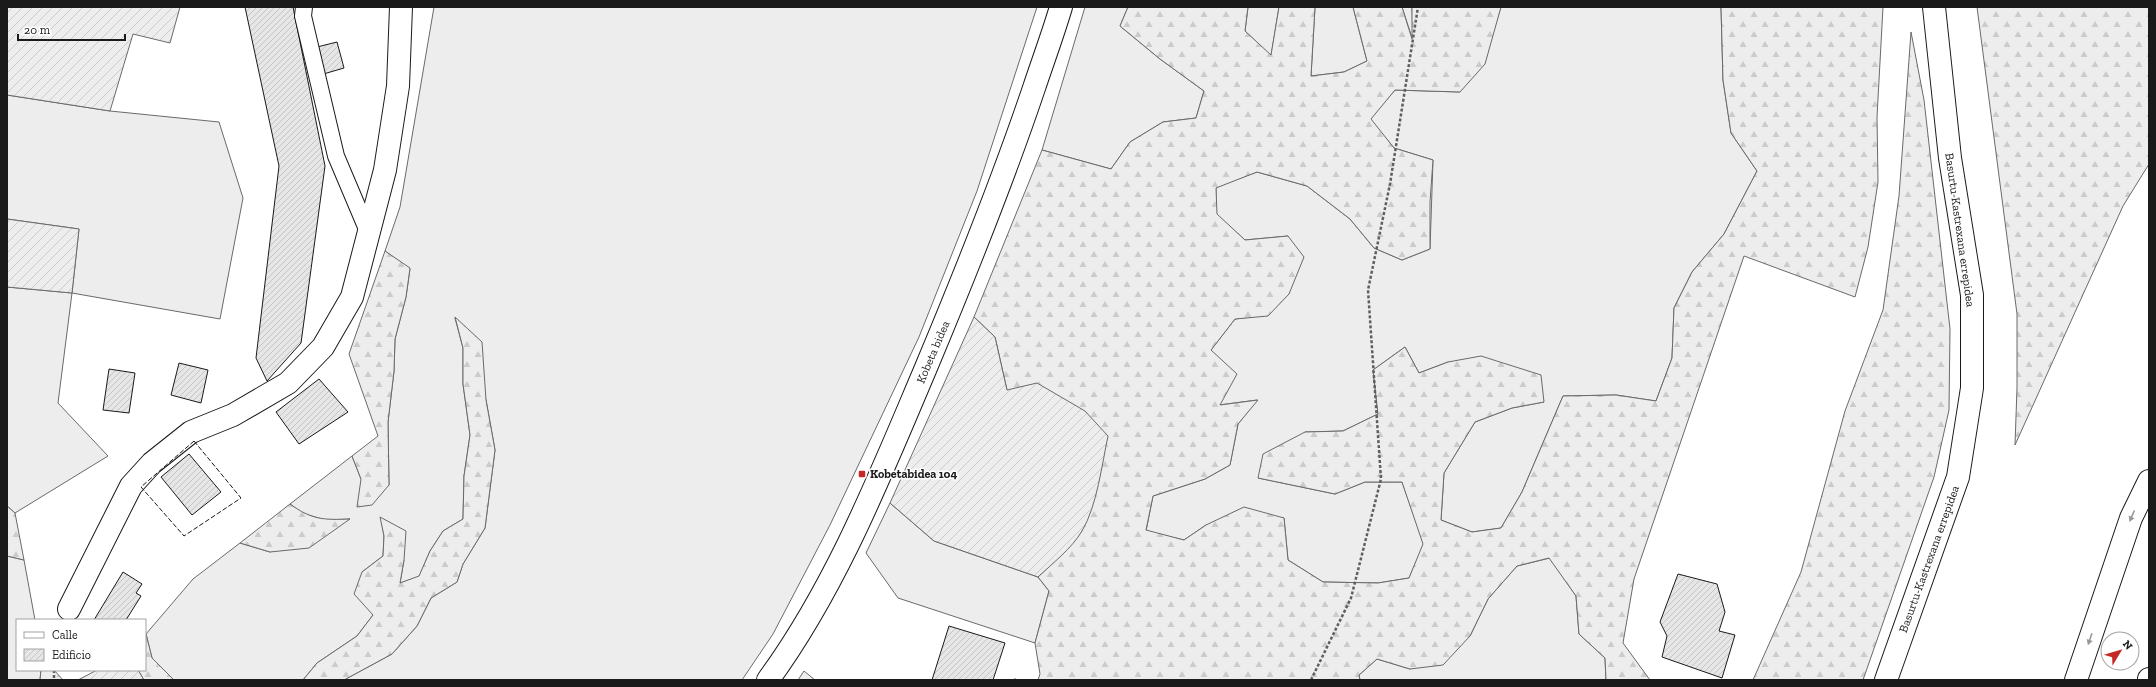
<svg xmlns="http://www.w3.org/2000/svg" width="2156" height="687" font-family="'Zilla Slab',serif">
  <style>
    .built { fill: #ededed; stroke: #6a6a6a }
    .forest { fill: url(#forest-firs); stroke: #6a6a6a }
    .garden { fill: url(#garden-furrows); stroke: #6a6a6a }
    .building { fill: url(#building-hatch); stroke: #1a1a1a }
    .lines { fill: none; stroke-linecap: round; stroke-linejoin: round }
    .service-casing { stroke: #1a1a1a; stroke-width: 18 }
    .minor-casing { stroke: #1a1a1a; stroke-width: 24 }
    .tertiary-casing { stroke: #1a1a1a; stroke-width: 24 }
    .motorway-casing { stroke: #1a1a1a; stroke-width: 24 }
    .path { stroke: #5f5f5f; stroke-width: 2.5; stroke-dasharray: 3 2; stroke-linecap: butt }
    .service { stroke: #fff; stroke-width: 16 }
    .minor { stroke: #fff; stroke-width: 22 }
    .tertiary { stroke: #fff; stroke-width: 22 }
    .motorway { stroke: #fff; stroke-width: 22 }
    .fence { stroke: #1a1a1a; stroke-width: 1; stroke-dasharray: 5 2; stroke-linecap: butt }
    .oneway { fill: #989898 }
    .poi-dot { fill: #c62828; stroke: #fff; stroke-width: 1.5 }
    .labels { text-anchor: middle; stroke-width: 3; stroke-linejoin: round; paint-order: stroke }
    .street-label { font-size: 12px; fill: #1a1a1a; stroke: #fff }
    .poi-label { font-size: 12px; font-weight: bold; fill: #1a1a1a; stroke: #fff; text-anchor: start }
  </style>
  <defs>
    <pattern id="forest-firs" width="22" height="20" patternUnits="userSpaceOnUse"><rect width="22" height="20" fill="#ededed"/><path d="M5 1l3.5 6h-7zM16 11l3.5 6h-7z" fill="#cbcbcb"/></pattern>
    <pattern id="garden-furrows" width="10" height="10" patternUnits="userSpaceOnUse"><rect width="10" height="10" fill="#ededed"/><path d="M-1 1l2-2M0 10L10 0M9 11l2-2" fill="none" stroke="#cbcbcb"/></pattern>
    <pattern id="building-hatch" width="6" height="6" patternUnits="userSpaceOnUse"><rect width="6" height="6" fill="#e6e6e6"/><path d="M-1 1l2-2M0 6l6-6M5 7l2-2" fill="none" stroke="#c5c5c5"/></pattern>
  </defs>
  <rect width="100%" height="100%" fill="#fff"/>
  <!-- built -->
  <g class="built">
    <path d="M434 7H1037L977 191 919 337 830 525 773 634 742 680H344L392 654 417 626 431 598 457 582 463 564 485 528 495 450 486 400 455 318 463 348V384L470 435 464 476 463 519 443 531 430 551 419 577 400 583 404 560 381 518 384 536 383 556 362 572 373 615 357 636 317 663 303 680H174L152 658 146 634 193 579 240 543 270 552 350 519 325 520 302 513 290 504 352 456 361 479 389 485 388 422 394 371 395 339 406 297 410 269 385 251 400 207Z"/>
    <path d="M1085 7H1128L1120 26 1160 59 1204 91 1196 118 1163 122 1130 142 1111 169 1042 150Z"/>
    <path d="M1248 7H1279L1271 56 1245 31Z"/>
    <path d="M1315 7H1353L1367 61 1344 72 1311 76Z"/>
    <path d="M1402 7H1412L1413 41Z"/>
    <path d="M1501 7H1721L1723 80 1731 133 1757 171 1724 234 1692 272 1674 308 1672 358 1656 401 1616 395 1563 396 1522 492 1501 528 1472 532 1441 520 1444 473 1475 422 1512 408 1544 402 1448 362 1419 373 1405 347 1373 370 1378 414 1343 431 1305 432 1258 478 1335 494 1365 482H1402L1424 544 1409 578 1378 583 1323 582 1288 560 1284 518 1206 525 1184 540 1146 531 1153 496 1205 479 1230 465 1238 424 1257 400 1219 405 1211 350 1235 319 1268 315 1289 294 1288 236 1245 240 1216 214V187L1257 172 1307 186 1350 219 1374 248 1402 260 1430 249 1433 160 1394 148 1370 119 1395 90 1460 92 1494 29Z"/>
    <path d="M7 95 110 111 219 122 243 198 220 319 72 293 58 403 108 456 15 513 7 506V287L72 293 79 229 7 219Z"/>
    <path d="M890 503 934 541 1038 577 1049 591 1035 643 898 598 866 553Z"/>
    <path d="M7 556 24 560 35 620H17V670H41L40 680H7Z"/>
    <path d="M1550 558 1576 596 1579 634 1605 658 1606 680H1360L1359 675 1377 659 1410 669 1470 636 1488 599 1517 566Z"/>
    <path d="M804 671 815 680H798Z"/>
  </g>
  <!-- forest -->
  <g class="forest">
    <path d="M1128 7H1248L1245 31 1271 55 1279 7H1315L1311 76 1344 72 1367 61 1353 7H1402L1412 39V7H1501L1485 64 1460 92 1395 90 1371 119 1394 148 1433 160 1430 202V249L1402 260 1374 248 1350 219 1307 186 1257 172 1216 188 1217 214 1245 240 1288 236 1304 257 1289 294 1268 316 1235 319 1211 350 1237 374 1220 405 1258 400 1238 424 1230 465 1205 479 1153 496 1146 530 1184 540 1206 525 1244 507 1284 518 1288 560 1323 582 1378 583 1409 578 1423 544 1402 482H1365L1335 494 1258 478 1263 454 1305 432 1343 431 1378 414 1373 370 1405 347 1419 373 1448 362 1481 356 1541 375 1544 402 1512 408 1475 422 1444 473 1441 520 1472 532 1501 528 1522 492 1563 396 1616 395 1656 401 1672 358 1674 308 1692 272 1724 234 1757 171 1731 133 1723 80 1721 7H1883L1877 117 1878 182 1868 247 1855 297 1744 256 1634 579 1623 643 1650 680H1606L1605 658 1579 634 1576 596 1549 558 1517 566 1488 599 1470 636 1443 665 1410 669 1377 659 1359 675 1360 680H1038L1040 674 1035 643 1049 591 1038 577 1059 557 1082 531 1007 390 995 337 974 317 1042 150 1111 169 1130 142 1163 122 1196 118 1204 91 1160 59 1120 26Z"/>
    <path d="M1977 7H2149V164L2123 206 2015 445 2017 388V314Z"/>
    <path d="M1911 32 1924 100 1950 329 1949 410 1934 477 1863 680H1753L1801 572 1845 411 1883 310 1899 196Z"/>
    <path d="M385 251 410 268 406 297 395 339 394 371 388 422 389 485 372 505 357 507 361 479 352 456 378 436 349 354Z"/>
    <path d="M455 317 482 342 486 400 495 450 485 528 463 564 457 582 431 598 417 626 392 654 344 680H303L317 663 357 636 373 615 354 594 362 572 383 556 384 536 380 517 406 531 404 560 400 583 419 576 430 551 443 531 463 519 464 476 470 435 463 384V348Z"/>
    <path d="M290 504C312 520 324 520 350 519L309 548 270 552 240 543Z"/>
    <path d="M7 506 15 513 24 560 7 556Z"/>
    <path d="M146 634 152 658 174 680H144L138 670H145Z"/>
    <path d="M41 670H54L63 680H40Z"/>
  </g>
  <!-- garden -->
  <g class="garden">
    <path d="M7 7H180L170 43 133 34 110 111 7 95Z"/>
    <path d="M7 219 79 229 72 293 7 287Z"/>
    <path d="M974 317 995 337 1007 390 1037 383 1085 411 1108 436C1102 464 1097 506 1082 531 1072 548 1053 563 1038 577L934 541 890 503Z"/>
    <path d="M97 670H138L144 680H78Z"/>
  </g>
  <!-- building -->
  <g class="building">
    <path d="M245 7H293L325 166 301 343 267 381 256 358 279 166Z"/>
    <path d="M337 42 344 68 320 75 313 48Z"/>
    <path d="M179 363 208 370 201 403 171 395Z"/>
    <path d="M109 369 135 373 129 413 103 410Z"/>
    <path d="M319 379 348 412 299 444 276 412Z"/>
    <path d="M189 454 221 492 192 515 161 477Z"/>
    <path d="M123 572 142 584 136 593 141 596 126 620H94Z"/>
    <path d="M1678 574 1717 584 1725 612 1719 631 1735 635 1722 678 1662 657 1667 636 1660 622Z"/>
    <path d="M949 626 1005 643 993 680H932Z"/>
  </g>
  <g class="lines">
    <defs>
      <path id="service" d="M304 7 303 16 336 156 369 234"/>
      <g id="minor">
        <path d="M69 609 131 486 152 463 191 432 233 415 288 383 323 347 352 297 385 170 398 86 401 7"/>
        <path d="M768 680C836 587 880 476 925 370 964 277 1002 183 1034 88 1043 61 1053 34 1061 7"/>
      </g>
      <path id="tertiary" d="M1886 680 1958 477 1972 388V295L1950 158 1934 7"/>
      <g id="motorway">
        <path d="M2076 680 2131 518 2149 481"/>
        <path d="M2149 680V679"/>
      </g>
    </defs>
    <!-- service casing -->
    <use href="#service" class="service-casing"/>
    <!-- minor casing -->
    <use href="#minor" class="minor-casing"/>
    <!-- tertiary casing -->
    <use href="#tertiary" class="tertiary-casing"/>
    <!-- motorway casing -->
    <use href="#motorway" class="motorway-casing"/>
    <!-- path -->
    <g class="path">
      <path d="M54 670V680"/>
      <path d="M1015 680 1016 679"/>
      <path d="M1311 680 1351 598 1381 479 1368 290 1390 184 1418 7"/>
    </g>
    <!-- service -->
    <use href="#service" class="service"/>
    <!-- minor -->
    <use href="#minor" class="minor"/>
    <!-- tertiary -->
    <use href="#tertiary" class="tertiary"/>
    <!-- motorway -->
    <use href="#motorway" class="motorway"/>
    <!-- fence -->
    <path class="fence" d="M194 441 241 498 184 536 141 487Z"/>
  </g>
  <!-- one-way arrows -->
  <defs><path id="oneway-solid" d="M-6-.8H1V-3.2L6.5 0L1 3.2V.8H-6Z"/></defs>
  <g class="oneway">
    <use href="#oneway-solid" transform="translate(2132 516) rotate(114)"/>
    <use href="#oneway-solid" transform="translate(2090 639) rotate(109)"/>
  </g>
  <!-- markers -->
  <rect class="poi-dot" x="858" y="470" width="8" height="8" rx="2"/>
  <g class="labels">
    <!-- street labels -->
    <g class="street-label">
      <text transform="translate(1960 230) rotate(82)" y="4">Basurtu-Kastrexana errepidea</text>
      <text transform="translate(933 352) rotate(-67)" y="4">Kobeta bidea</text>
      <text transform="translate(1929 559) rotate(-70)" y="4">Basurtu-Kastrexana errepidea</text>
    </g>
    <!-- poi labels -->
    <g class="poi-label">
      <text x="870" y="478">Kobetabidea 104</text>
    </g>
  </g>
  <!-- border -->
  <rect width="2156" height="687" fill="none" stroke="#1a1a1a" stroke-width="16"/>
  <!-- legend -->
  <rect x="16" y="619" width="130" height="52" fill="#ffffff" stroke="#a3a3a3"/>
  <rect x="24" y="632" width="20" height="6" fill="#ffffff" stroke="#a3a3a3"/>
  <text x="52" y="639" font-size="12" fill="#1a1a1a">Calle</text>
  <rect x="24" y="649" width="20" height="12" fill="url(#building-hatch)" stroke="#a3a3a3"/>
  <text x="52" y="659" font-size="12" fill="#1a1a1a">Edificio</text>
  <!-- north arrow -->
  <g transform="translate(2120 651) rotate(52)"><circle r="19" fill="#ffffff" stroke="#a3a3a3"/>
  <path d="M0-3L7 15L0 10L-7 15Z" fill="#c62828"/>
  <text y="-6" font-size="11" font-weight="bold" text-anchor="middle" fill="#1a1a1a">N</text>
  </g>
  <!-- scale -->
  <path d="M18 34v6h107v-6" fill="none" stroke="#1a1a1a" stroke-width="2"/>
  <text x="24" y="34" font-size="12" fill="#1a1a1a" stroke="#ffffff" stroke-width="3" paint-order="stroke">20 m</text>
</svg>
